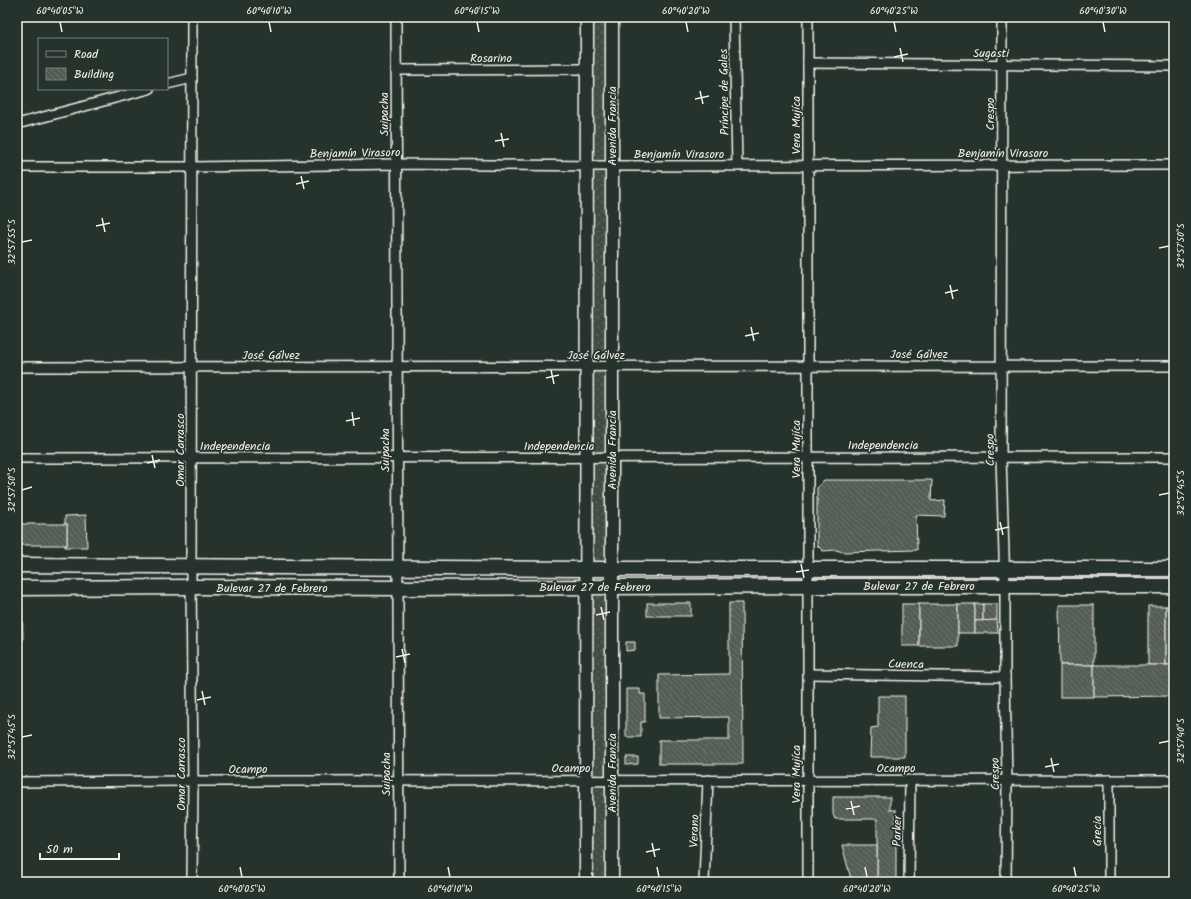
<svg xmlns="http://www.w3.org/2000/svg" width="1191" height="899" font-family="Kalam,sans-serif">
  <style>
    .grass { fill: url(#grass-dots); stroke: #9a9e96 }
    .building { fill: url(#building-back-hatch); stroke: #f4f1e8 }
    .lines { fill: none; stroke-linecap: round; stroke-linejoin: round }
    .minor-casing { stroke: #f4f1e8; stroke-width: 12 }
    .secondary-casing { stroke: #f4f1e8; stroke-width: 15 }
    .primary-casing { stroke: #f4f1e8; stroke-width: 17 }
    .minor { stroke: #26332d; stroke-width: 9 }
    .secondary { stroke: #26332d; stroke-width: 12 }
    .primary { stroke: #26332d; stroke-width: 14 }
    .ticks { fill: none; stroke: #f4f1e8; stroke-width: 1.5 }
    .labels { text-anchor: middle; stroke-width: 3.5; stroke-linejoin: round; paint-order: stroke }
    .street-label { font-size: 12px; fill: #f4f1e8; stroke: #26332d }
    .neatline { fill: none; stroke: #f4f1e8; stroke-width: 1.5 }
    .ticks-label { font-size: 10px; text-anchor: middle; fill: #f4f1e8 }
  </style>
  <defs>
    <pattern id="grass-dots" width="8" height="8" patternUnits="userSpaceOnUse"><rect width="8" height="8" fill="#414b45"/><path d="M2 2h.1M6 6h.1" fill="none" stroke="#5d6560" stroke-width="1.8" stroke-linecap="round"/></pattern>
    <pattern id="building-back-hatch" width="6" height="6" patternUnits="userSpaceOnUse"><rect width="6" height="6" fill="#525c55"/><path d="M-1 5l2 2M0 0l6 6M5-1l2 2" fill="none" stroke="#6c746d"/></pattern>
  </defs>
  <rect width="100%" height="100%" fill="#26332d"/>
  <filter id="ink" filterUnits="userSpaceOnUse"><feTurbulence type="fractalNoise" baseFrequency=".025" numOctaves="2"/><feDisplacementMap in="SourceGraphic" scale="8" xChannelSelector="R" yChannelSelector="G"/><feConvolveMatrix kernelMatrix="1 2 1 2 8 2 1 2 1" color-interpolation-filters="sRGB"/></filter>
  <g filter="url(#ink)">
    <!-- grass -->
    <path class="grass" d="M587 17H612V882H586Z"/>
    <!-- building -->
    <g class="building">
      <path d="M824 480H932L931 501 945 500 944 516 916 515 917 550 843 552 836 550 823 551 817 545V488Z"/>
      <path d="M86 515 87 547H65V545H67V524H65V516Z"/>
      <rect x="17" y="524" width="50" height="21"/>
      <rect x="647" y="603" width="44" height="13"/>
      <path d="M729 603H742L743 764H659V740H729V717L659 718V675L729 674Z"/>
      <path d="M17 604H22L23 640H17Z"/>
      <rect x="902" y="604" width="17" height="42"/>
      <rect x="919" y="604" width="39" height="42"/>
      <rect x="958" y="604" width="17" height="29"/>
      <rect x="975" y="604" width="8" height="17"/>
      <path d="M983 604H997V620L983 621Z"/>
      <path d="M1059 605H1094V665H1060Z"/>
      <rect x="1148" y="606" width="18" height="59"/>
      <rect x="1166" y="606" width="8" height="59"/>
      <path d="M997 620 998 633H975V621Z"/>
      <path d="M626 642H635V650L626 651Z"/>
      <rect x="1060" y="665" width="34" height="32"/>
      <path d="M1094 665H1174V696L1094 697Z"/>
      <path d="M626 689H640V694H645V722H641V737H626Z"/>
      <path d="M878 696H905V757H870L871 728 878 727Z"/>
      <path d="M626 757H638V764L626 765Z"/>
      <path d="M833 797H890V810H896V882H877V819H835L833 814Z"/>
      <path d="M842 845H877V879H851Z"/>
    </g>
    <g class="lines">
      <defs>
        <g id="minor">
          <path d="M396 17 399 882"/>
          <path d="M734 17 737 166"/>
          <path d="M1002 17 1001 457 1005 586V677L1007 781 1006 882"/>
          <path d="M808 63 1174 66"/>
          <path d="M396 70 587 69"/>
          <path d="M167 84 192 78"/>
          <path d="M17 124 149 89"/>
          <path d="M17 167H192L396 164 598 166 1174 165"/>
          <path d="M17 367 1174 366"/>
          <path d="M17 458 1174 457"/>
          <path d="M808 674 1005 677"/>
          <path d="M17 782 193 781 1174 780"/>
          <path d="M192 882 193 781 191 581 192 17"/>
          <path d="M704 882 708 780"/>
          <path d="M808 882V17"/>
          <path d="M909 882 910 780"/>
          <path d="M1109 882V780"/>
        </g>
        <g id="secondary">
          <path d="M586 882 587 17"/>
          <path d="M612 882V17"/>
        </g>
        <g id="primary">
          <path d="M17 565 586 569H1174"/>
          <path d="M17 588 192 587 398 588 808 586H1174"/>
        </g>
      </defs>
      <!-- minor casing -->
      <use href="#minor" class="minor-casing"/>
      <!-- secondary casing -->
      <use href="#secondary" class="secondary-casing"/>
      <!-- primary casing -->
      <use href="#primary" class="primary-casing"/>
      <!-- minor -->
      <use href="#minor" class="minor"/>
      <!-- secondary -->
      <use href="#secondary" class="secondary"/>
      <!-- primary -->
      <use href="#primary" class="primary"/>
    </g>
  </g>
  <!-- ticks -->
  <path class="ticks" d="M60 22 62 32M269 22 271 32M477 22 479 32M686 22 688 32M894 22 896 32M1103 22 1105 32M900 48 903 62M894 57 908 54M700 91 703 104M695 99 709 96M501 133 504 147M495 141 509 139M301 176 304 189M296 184 309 181M102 218 105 232M96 226 110 223M22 242 32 240M1159 248 1169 246M950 285 953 299M945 293 958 290M751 327 754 341M745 336 759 333M551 370 554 384M546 378 559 375M352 412 354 426M346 421 360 418M152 455 155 468M147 463 160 460M22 490 32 487M1159 495 1169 493M1000 522 1003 535M995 530 1009 527M801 564 804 578M796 572 809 570M601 607 604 620M596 615 610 612M402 649 405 663M396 657 410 654M202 691 205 705M197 700 211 697M22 737 32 735M1159 743 1169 741M1051 758 1054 772M1045 767 1059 764M851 801 854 815M846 809 860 806M652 843 655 857M646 852 660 849M240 867 242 877M448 867 450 877M657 867 659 877M865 867 867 877M1074 867 1076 877"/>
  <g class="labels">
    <!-- street labels -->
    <g class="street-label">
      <text x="991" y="57">Sugasti</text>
      <text x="491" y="62">Rosarino</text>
      <text transform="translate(724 92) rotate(-91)" y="4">Príncipe de Gales</text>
      <text transform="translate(384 114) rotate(-90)" y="4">Suipacha</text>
      <text transform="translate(990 114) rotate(-90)" y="4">Crespo</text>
      <text transform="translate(796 125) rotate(-90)" y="4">Vera Mujíca</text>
      <text transform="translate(612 126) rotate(-90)" y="4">Avenida Francia</text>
      <text transform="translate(355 153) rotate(-1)" y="4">Benjamín Virasoro</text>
      <text x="1003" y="157">Benjamín Virasoro</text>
      <text x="679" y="158">Benjamín Virasoro</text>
      <text x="919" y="358">José Gálvez</text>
      <text x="271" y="359">José Gálvez</text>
      <text x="596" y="359">José Gálvez</text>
      <text x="883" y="449">Independencia</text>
      <text x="235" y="450">Independencia</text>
      <text x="559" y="450">Independencia</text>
      <text transform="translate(796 449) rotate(-90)" y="4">Vera Mujíca</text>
      <text transform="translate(180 450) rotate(-90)" y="4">Omar Carrasco</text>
      <text transform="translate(385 450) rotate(-90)" y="4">Suipacha</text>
      <text transform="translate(612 450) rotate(-90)" y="4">Avenida Francia</text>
      <text transform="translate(990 450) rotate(-91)" y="4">Crespo</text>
      <text x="919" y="590">Bulevar 27 de Febrero</text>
      <text x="595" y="591">Bulevar 27 de Febrero</text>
      <text x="272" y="592">Bulevar 27 de Febrero</text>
      <text transform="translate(906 664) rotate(1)" y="4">Cuenca</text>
      <text x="571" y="772">Ocampo</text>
      <text x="896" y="772">Ocampo</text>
      <text x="248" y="773">Ocampo</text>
      <text transform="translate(612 773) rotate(-90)" y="4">Avenida Francia</text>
      <text transform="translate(181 774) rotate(-90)" y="4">Omar Carrasco</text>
      <text transform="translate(386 774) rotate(-90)" y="4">Suipacha</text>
      <text transform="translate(796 774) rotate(-90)" y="4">Vera Mujíca</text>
      <text transform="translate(995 774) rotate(-91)" y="4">Crespo</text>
      <text transform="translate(694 831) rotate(-88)" y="4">Verano</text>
      <text transform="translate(897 831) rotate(-89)" y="4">Parker</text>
      <text transform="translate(1097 831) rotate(-90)" y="4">Grecia</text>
    </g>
  </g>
  <!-- margin -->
  <rect width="1191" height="899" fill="none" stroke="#26332d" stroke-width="44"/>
  <!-- legend -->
  <rect x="38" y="38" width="130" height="52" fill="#26332d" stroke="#787f78"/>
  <rect x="46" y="51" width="20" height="6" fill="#26332d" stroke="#787f78"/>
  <text x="74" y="58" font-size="12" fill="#f4f1e8">Road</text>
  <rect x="46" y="68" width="20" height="12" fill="url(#building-back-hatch)" stroke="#787f78"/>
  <text x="74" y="78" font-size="12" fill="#f4f1e8">Building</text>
  <!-- scale -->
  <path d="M40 853v6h79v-6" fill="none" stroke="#f4f1e8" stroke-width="2"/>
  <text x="46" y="853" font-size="12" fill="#f4f1e8" stroke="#26332d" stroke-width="3" paint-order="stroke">50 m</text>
  <rect x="22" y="22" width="1147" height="855" class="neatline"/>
  <g class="ticks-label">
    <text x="60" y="14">60°40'05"W</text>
    <text x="269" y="14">60°40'10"W</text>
    <text x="477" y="14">60°40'15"W</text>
    <text x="686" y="14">60°40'20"W</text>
    <text x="894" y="14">60°40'25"W</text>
    <text x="1103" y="14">60°40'30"W</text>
    <text transform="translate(11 242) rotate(-90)" y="4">32°57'55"S</text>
    <text transform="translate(1180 246) rotate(-90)" y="4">32°57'50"S</text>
    <text transform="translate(11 490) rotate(-90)" y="4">32°57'50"S</text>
    <text transform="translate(1180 493) rotate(-90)" y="4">32°57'45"S</text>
    <text transform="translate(11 737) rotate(-90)" y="4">32°57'45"S</text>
    <text transform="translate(1180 741) rotate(-90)" y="4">32°57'40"S</text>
    <text x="242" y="892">60°40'05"W</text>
    <text x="450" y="892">60°40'10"W</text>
    <text x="659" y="892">60°40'15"W</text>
    <text x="867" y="892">60°40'20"W</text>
    <text x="1076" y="892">60°40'25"W</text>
  </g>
</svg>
